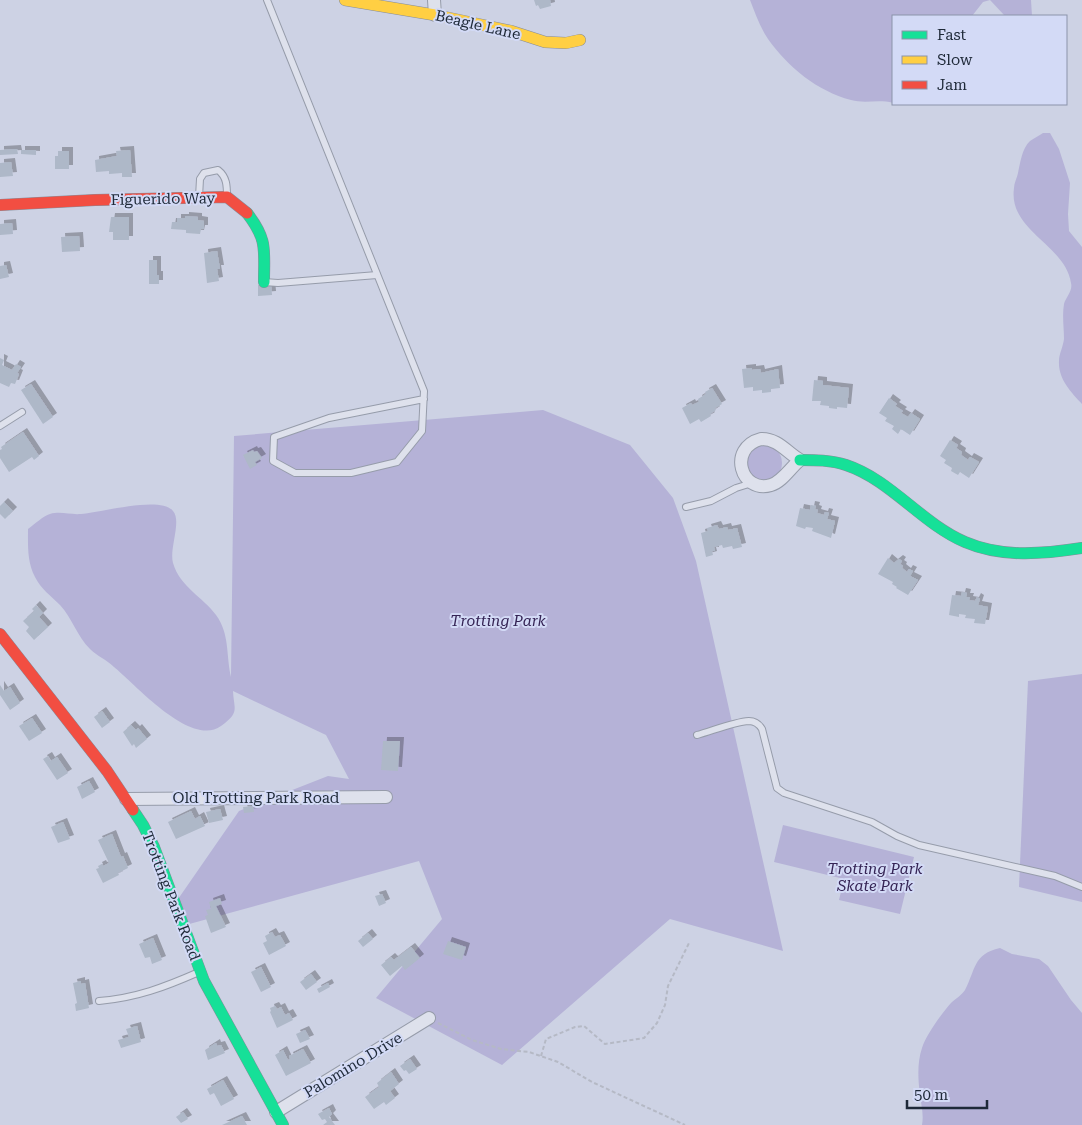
<svg xmlns="http://www.w3.org/2000/svg" width="1082" height="1125" font-family="'Roboto Serif',serif">
  <style>
    .green { fill: #b5b2d7 }
    .building { fill: #aeb8c8; filter: url(#shadow) }
    .lines { fill: none; stroke-linecap: round; stroke-linejoin: round }
    .lane-casing { stroke: #969caa; stroke-width: 8 }
    .street-casing { stroke: #969caa; stroke-width: 14 }
    .fast-casing { stroke: #868c99; stroke-width: 12 }
    .slow-casing { stroke: #868c99; stroke-width: 12 }
    .jam-casing { stroke: #868c99; stroke-width: 12 }
    .path { stroke: #b5b9c5; stroke-width: 2; stroke-dasharray: 4 2.5; stroke-linecap: butt }
    .lane { stroke: #dee1ec; stroke-width: 6 }
    .street { stroke: #dee1ec; stroke-width: 12 }
    .fast { stroke: #16e098; stroke-width: 11 }
    .slow { stroke: #ffcf43; stroke-width: 11 }
    .jam { stroke: #f24e42; stroke-width: 11 }
    .labels { text-anchor: middle; stroke-width: 4; stroke-linejoin: round; paint-order: stroke }
    .street-label { font-size: 15px; fill: #1e2938; stroke: #d3daf6 }
    .park-label { font-size: 15px; font-style: italic; fill: #352455; stroke: #d3daf6 }
  </style>
  <defs>
    <filter id="shadow"><feDropShadow dx="4" dy="-4" stdDeviation="0" flood-color="#0004"/></filter>
  </defs>
  <rect width="100%" height="100%" fill="#cdd2e4"/>
  <!-- green -->
  <g class="green">
    <path d="M750 0H1031L1032 16H1005L990 0 983 2 972 16H893V103C879 99 865 104 851 100 817 91 788 67 768 39 760 27 755 13 750 0Z"/>
    <path d="M1043 133H1050L1059 149 1070 183 1068 214 1069 231 1082 247V404C1071 392 1058 379 1059 361 1059 354 1063 347 1064 339 1064 328 1062 315 1064 304 1066 297 1073 291 1071 283 1065 244 1008 231 1014 188 1014 183 1017 178 1018 173 1020 164 1022 148 1030 141 1034 138 1039 136 1043 133Z"/>
    <path d="M543 410 630 445 673 498 696 561 783 951 670 919 502 1065 376 998 442 919 419 861 182 926 176 902 239 811 328 776 349 779 326 735 233 691C234 710 240 712 221 726 191 748 135 684 114 667 107 660 97 656 90 649 77 636 72 618 60 605 51 596 41 589 35 577 27 562 28 545 28 529 35 524 43 516 50 514 61 511 70 515 81 514 99 513 161 495 173 511 182 521 169 549 173 563 180 587 203 597 216 615 230 634 226 656 231 677L234 436Z"/>
    <circle cx="764" cy="463" r="18"/>
    <path d="M1082 674V902L1019 887 1028 681Z"/>
    <path d="M783 825 914 857 900 914 839 900 844 879 774 862Z"/>
    <path d="M1000 948 1012 954 1039 959 1048 966 1071 1000 1082 1013V1125H922C924 1114 921 1105 920 1094 918 1081 917 1062 922 1048 926 1035 942 1013 951 1003 955 999 962 995 965 990 976 969 973 954 1000 948Z"/>
  </g>
  <!-- building -->
  <g class="building">
    <path d="M534 0H550L551 6 540 9 538 5 536 6Z"/>
    <path d="M17 149 18 154 0 155V150Z"/>
    <path d="M21 150H36V155L21 154Z"/>
    <path d="M130 150 132 177H122V173L109 174V171L96 172 95 160 117 156 116 151Z"/>
    <path d="M58 151H69V169H55V156H58Z"/>
    <path d="M11 162 13 176 0 177V163Z"/>
    <path d="M185 216 198 217V220L204 221V229H201L200 234 186 233V230L171 229 172 222H177V218H185Z"/>
    <path d="M111 217H129V240H113V232H109Z"/>
    <path d="M12 223 13 234 0 235V224Z"/>
    <path d="M79 236 80 251 62 252 61 237Z"/>
    <path d="M217 251 220 269H217L219 281 207 283 204 253Z"/>
    <path d="M149 260H157V275H159V284H149Z"/>
    <path d="M6 265 9 277 0 279V266Z"/>
    <path d="M271 284 272 295 258 296V285Z"/>
    <path d="M0 358 4 360 2 365 12 370 16 364 21 367 17 373 19 374 15 384 11 383 9 387 0 383Z"/>
    <path d="M752 368V370L760 369 761 373 778 369 780 388 771 389V392L762 393V390L753 391V387L744 388 742 369Z"/>
    <path d="M814 380 823 381V385L849 388 847 408 837 407V409L829 408V406L820 405 821 401H812Z"/>
    <path d="M31 384 53 417 43 424 21 390Z"/>
    <path d="M712 388 722 404 715 408 716 410 710 414 711 416 701 422 699 419 690 424 682 408 691 403 692 405 699 402 698 399 706 394 705 392Z"/>
    <path d="M889 398 897 404 895 406 903 411 901 413 908 417 911 413 920 419 910 435 901 429 898 434 892 429 894 426 885 421 887 418 879 413Z"/>
    <path d="M23 432 39 456 34 460 32 457 9 472 0 458V450L2 449 1 447Z"/>
    <path d="M950 440 958 445 956 448 962 452 961 455 968 460 970 457 979 462 969 478 960 472 958 475 951 471 952 468 944 463 946 460 940 456Z"/>
    <path d="M253 450 254 452 257 451 262 458 255 462 257 465 250 469 243 455Z"/>
    <path d="M4 502 13 511 5 519 0 514V506Z"/>
    <path d="M811 505 816 506 815 509 818 510 817 513 824 515 825 512 829 513 827 519 835 521 831 538 812 531 813 528 806 527 805 529 796 526 800 508 810 510Z"/>
    <path d="M717 525 719 529 727 527 728 530 737 528 742 547 733 549 732 546 723 548 722 545 714 547 715 551H712L713 555 706 557 701 533 708 531 707 528Z"/>
    <path d="M888 558 894 563 899 559 902 561 900 564 903 566 902 568 907 572 909 569 913 571 910 576 918 580 908 595 896 588 897 587 892 584 893 582 878 574Z"/>
    <path d="M962 592 967 593 966 597H970L969 600 975 601 977 597 980 599 978 605 988 607 985 624 974 623 975 619 965 618 966 615 959 614V617L949 615 952 595 961 596Z"/>
    <path d="M36 605 43 613 39 617 48 627 34 640 26 631 29 627 23 621 34 611 32 609Z"/>
    <path d="M0 685 4 691 10 687 20 703 10 710 0 695Z"/>
    <path d="M102 711 110 722 102 728 94 717Z"/>
    <path d="M32 718 42 733 29 741 19 726Z"/>
    <path d="M131 725 136 730 138 728 147 739 136 748 134 744 132 746 123 732Z"/>
    <path d="M383 741H400L398 771 381 770Z"/>
    <path d="M48 756 51 761 57 757 68 773 57 780 43 759Z"/>
    <path d="M89 781 95 792 82 799 77 787Z"/>
    <path d="M253 806 254 812 244 813 243 807Z"/>
    <path d="M220 809 223 820 209 823 206 812Z"/>
    <path d="M191 811 195 819 200 816 205 826 176 839 168 822Z"/>
    <path d="M63 822 70 839 58 843 51 827Z"/>
    <path d="M112 834 121 857 123 856 128 868 118 873 119 875 103 883 96 869 99 868 98 866 102 864 103 866 109 863 98 840Z"/>
    <path d="M382 894 386 903 379 906 375 896Z"/>
    <path d="M220 898 222 904 216 906 226 927 211 933 205 916 208 915 206 910 211 909 209 902Z"/>
    <path d="M272 932 275 937 280 935 286 946 269 955 263 943 267 941 265 936Z"/>
    <path d="M368 933 373 939 363 947 358 941Z"/>
    <path d="M153 938 162 960 152 964 150 957 145 958 139 944Z"/>
    <path d="M448 941 466 947 462 960 443 954Z"/>
    <path d="M411 947 420 958 405 970 402 966 390 976 381 965 391 957 394 960Z"/>
    <path d="M261 967 271 987 261 992 251 972Z"/>
    <path d="M311 974 317 982 306 990 300 982Z"/>
    <path d="M81 981V984L85 983 89 1008 76 1011 75 1004 77 1003 73 983Z"/>
    <path d="M328 983 330 987 319 993 317 989Z"/>
    <path d="M275 1006 277 1009 281 1007 285 1015 289 1013 293 1020 277 1028 270 1012 271 1011 270 1008Z"/>
    <path d="M137 1026 141 1042 121 1048 118 1040 129 1037 126 1029Z"/>
    <path d="M305 1030 310 1039 300 1043 296 1034Z"/>
    <path d="M216 1043 217 1046 221 1045 225 1053 208 1060 205 1050Z"/>
    <path d="M303 1049 311 1063 286 1076 275 1055 283 1050 288 1060 290 1059 289 1056Z"/>
    <path d="M410 1059 417 1069 409 1074 406 1070 404 1071 400 1066Z"/>
    <path d="M391 1072 399 1084 390 1091 395 1098 386 1105 384 1102 374 1109 365 1097 379 1087 377 1083Z"/>
    <path d="M223 1080 234 1099 221 1106 214 1093 210 1095 207 1089Z"/>
    <path d="M329 1108 332 1114 329 1117 335 1125H323L327 1122 325 1119 322 1120 318 1114Z"/>
    <path d="M183 1112 188 1119 181 1123 176 1117Z"/>
    <path d="M242 1116 247 1125H222Z"/>
  </g>
  <g class="lines">
    <defs>
      <g id="lane">
        <path d="M267 0 424 391 422 431 397 462 351 473H295L273 461 274 437 329 418 424 399"/>
        <path d="M199 197 200 179 204 173 218 170C227 177 227 186 227 197"/>
        <path d="M264 282 278 283 377 275"/>
        <path d="M0 426 22 412"/>
        <path d="M686 507 711 501 736 488 752 483"/>
        <path d="M697 735C712 731 733 722 749 721 755 721 759 724 762 729L777 788 784 793 872 822 897 836 919 845 1055 876 1082 887"/>
        <path d="M99 1001C136 998 165 987 199 972"/>
      </g>
      <g id="street">
        <path d="M434 0 435 15"/>
        <path d="M761 439C779 439 786 452 800 460 791 467 782 482 771 485 741 494 727 448 761 439Z"/>
        <path d="M126 799 386 797"/>
        <path d="M276 1112 429 1018"/>
      </g>
      <g id="fast">
        <path d="M247 213C268 240 264 250 264 282"/>
        <path d="M800 460C815 460 831 460 846 465 891 480 921 523 965 542 1002 558 1043 554 1082 548"/>
        <path d="M133 810 143 825 154 847 204 981 283 1125"/>
      </g>
      <path id="slow" d="M345 0 435 15 511 31 545 42 566 43 580 40"/>
      <g id="jam">
        <path d="M0 205 95 200 227 197 247 213"/>
        <path d="M0 634 107 771 133 810"/>
      </g>
    </defs>
    <!-- lane casing -->
    <use href="#lane" class="lane-casing"/>
    <!-- street casing -->
    <use href="#street" class="street-casing"/>
    <!-- fast casing -->
    <use href="#fast" class="fast-casing"/>
    <!-- slow casing -->
    <use href="#slow" class="slow-casing"/>
    <!-- jam casing -->
    <use href="#jam" class="jam-casing"/>
    <!-- path -->
    <g class="path">
      <path d="M438 1023 472 1040 501 1049 529 1052 558 1062 592 1082 685 1125"/>
      <path d="M541 1056 546 1039 575 1027 584 1026 605 1044 644 1038 657 1023 665 1005 668 986 689 943"/>
    </g>
    <!-- lane -->
    <use href="#lane" class="lane"/>
    <!-- street -->
    <use href="#street" class="street"/>
    <!-- fast -->
    <use href="#fast" class="fast"/>
    <!-- slow -->
    <use href="#slow" class="slow"/>
    <!-- jam -->
    <use href="#jam" class="jam"/>
  </g>
  <g class="labels">
    <!-- street labels -->
    <g class="street-label">
      <text transform="translate(478 25) rotate(13)" y="5">Beagle Lane</text>
      <text transform="translate(163 199) rotate(-1)" y="5">Figuerido Way</text>
      <text x="256" y="803">Old Trotting Park Road</text>
      <text transform="translate(171 896) rotate(69)" y="5">Trotting Park Road</text>
      <text transform="translate(353 1065) rotate(-31)" y="5">Palomino Drive</text>
    </g>
    <!-- park labels -->
    <g class="park-label">
      <text x="498" y="626">Trotting Park</text>
      <text x="875" y="874">Trotting Park<tspan x="875" dy="17">Skate Park</tspan></text>
    </g>
  </g>
  <!-- legend -->
  <rect x="892" y="15" width="175" height="90" fill="#d3daf6" stroke="#8b93aa"/>
  <rect x="902" y="31" width="25" height="8" fill="#16e098" stroke="#8b93aa"/>
  <text x="937" y="40" font-size="15" fill="#1e2938">Fast</text>
  <rect x="902" y="56" width="25" height="8" fill="#ffcf43" stroke="#8b93aa"/>
  <text x="937" y="65" font-size="15" fill="#1e2938">Slow</text>
  <rect x="902" y="81" width="25" height="8" fill="#f24e42" stroke="#8b93aa"/>
  <text x="937" y="90" font-size="15" fill="#1e2938">Jam</text>
  <!-- scale -->
  <path d="M907 1100v8h80v-8" fill="none" stroke="#1e2938" stroke-width="2.5"/>
  <text x="914" y="1100" font-size="15" fill="#1e2938" stroke="#d3daf6" stroke-width="4" paint-order="stroke">50 m</text>
</svg>
